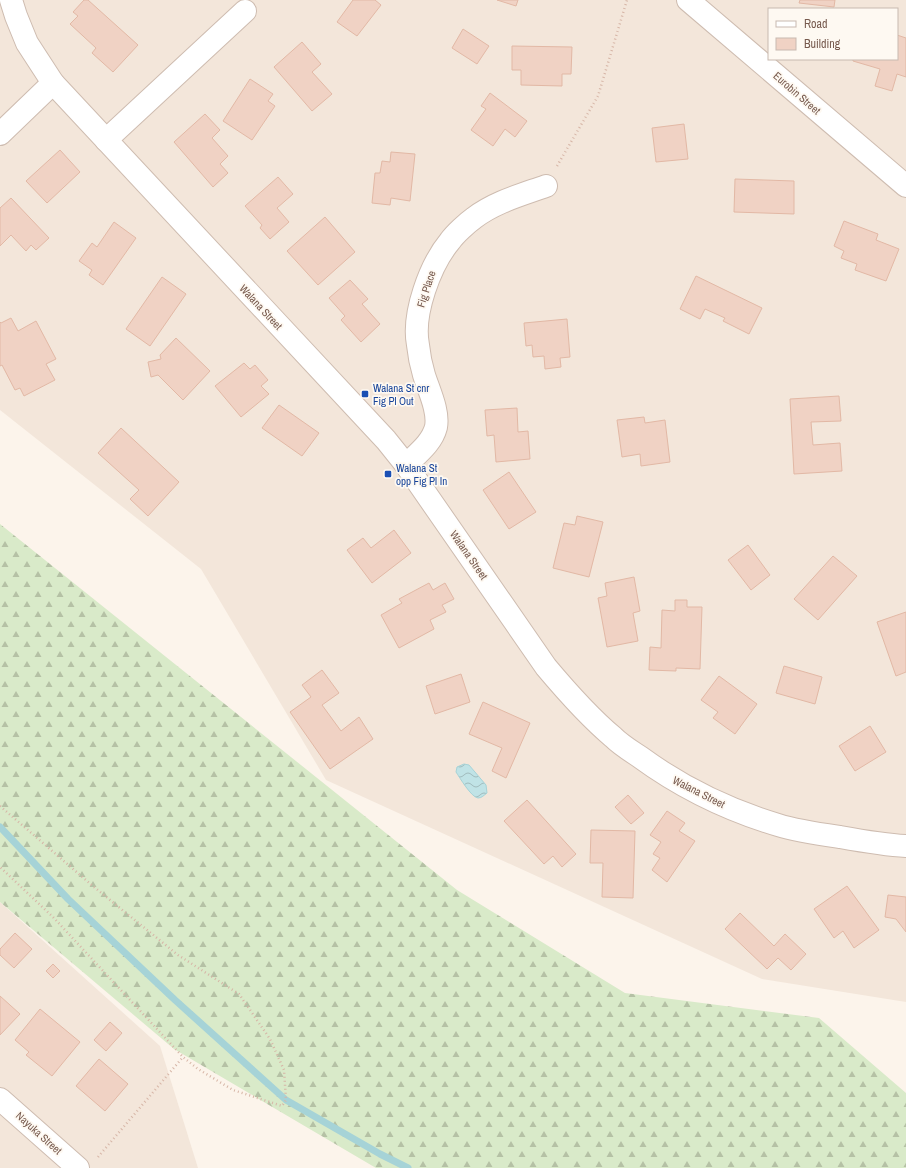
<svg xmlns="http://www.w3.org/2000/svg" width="906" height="1168" font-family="'Archivo Narrow',sans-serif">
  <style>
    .residential { fill: #f3e6da; fill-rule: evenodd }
    .forest { fill: url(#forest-firs) }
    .water { fill: url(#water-waves); stroke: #a6d3d7 }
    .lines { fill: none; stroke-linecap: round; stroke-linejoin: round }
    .stream { stroke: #a6d3d7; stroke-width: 7 }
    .building { fill: #f0d2c4; stroke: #e2b8a5 }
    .minor-casing { stroke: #cebcb0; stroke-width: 24 }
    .path { stroke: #d6b5a6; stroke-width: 2.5; stroke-dasharray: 1 3; stroke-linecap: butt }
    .minor { stroke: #fff; stroke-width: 22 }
    .transit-dot { fill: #1a4fb4; stroke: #fef9f2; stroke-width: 1.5 }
    .labels { text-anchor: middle; stroke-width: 3.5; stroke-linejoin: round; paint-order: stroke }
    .street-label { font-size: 11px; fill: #775a4e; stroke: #fef9f2 }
    .transit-label { font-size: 11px; fill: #164399; stroke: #fef9f2; text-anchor: start }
  </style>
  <defs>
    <pattern id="forest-firs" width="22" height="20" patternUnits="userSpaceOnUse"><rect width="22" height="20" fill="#d9eac9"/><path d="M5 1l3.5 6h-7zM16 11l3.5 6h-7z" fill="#b5c1a5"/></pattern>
    <pattern id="water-waves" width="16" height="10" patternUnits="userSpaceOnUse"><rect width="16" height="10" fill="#c0e3e6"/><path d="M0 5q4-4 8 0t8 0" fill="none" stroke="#a1bbbd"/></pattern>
  </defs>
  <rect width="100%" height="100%" fill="#fcf4eb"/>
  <!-- residential -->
  <g class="residential">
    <path d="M0 0H906V1002L762 979 326 780 201 569 0 410ZM769 9H897V59H769Z"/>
    <path d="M0 902 160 1046 198 1168H0Z"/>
  </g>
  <!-- forest -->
  <path class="forest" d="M0 524 457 890 625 993 819 1018 906 1093V1168H376L174 1049 0 902Z"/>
  <!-- water -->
  <path class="water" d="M464 764 469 765 486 785 487 793C484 795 482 798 478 798 471 797 460 778 456 772L457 767Z"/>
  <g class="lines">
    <!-- stream -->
    <path class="stream" d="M0 827 68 899 175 1000 286 1100 380 1154 408 1168"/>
  </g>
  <!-- building -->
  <g class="building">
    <path d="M84 0H88L138 45 113 72 92 53 96 48 70 24 78 16 73 12Z"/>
    <path d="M353 0H375L381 5 357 36 337 22Z"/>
    <path d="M497 0H518L516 6Z"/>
    <path d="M800 0H835L834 7 799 3Z"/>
    <path d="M463 29 489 46 477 64 452 48Z"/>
    <path d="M897 35 906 38V77L897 74 892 91 875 86 880 69 853 61V59H897Z"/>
    <path d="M302 42 321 64 312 72 332 94 312 111 274 67Z"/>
    <path d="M512 46 572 47 571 74H562V86L521 85V70H512Z"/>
    <path d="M250 79 273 94 268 101 275 106 252 140 223 121Z"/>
    <path d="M490 93 527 121 515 137 505 129 493 146 471 130 486 109 481 106Z"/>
    <path d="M205 114 220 130 212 138 228 156 220 164 228 173 213 187 174 142Z"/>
    <path d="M684 124 688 159 656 162 652 128Z"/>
    <path d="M60 150 80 172 47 203 26 181Z"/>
    <path d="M391 152 415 154 410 201 391 198 390 205 372 203 375 173H380L382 161 390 162Z"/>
    <path d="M278 177 293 194 277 208 289 222 270 239 260 228 262 225 245 206Z"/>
    <path d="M735 179 794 181V214L734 212Z"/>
    <path d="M11 198 49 238 36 250 31 245 26 251 11 235 0 246V208Z"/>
    <path d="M325 217 355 252 318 285 287 251Z"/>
    <path d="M844 221 878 234 876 240 899 249 886 281 855 270 857 264 841 258 844 251 834 246Z"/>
    <path d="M114 222 136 238 103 285 89 275 92 270 79 261 92 243 97 247Z"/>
    <path d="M696 276 762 308 749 334 723 321 725 318 705 309 700 319 680 309Z"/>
    <path d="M162 277 186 294 150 346 126 329Z"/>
    <path d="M350 280 368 299 362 304 380 324 361 342 341 320 345 316 329 298Z"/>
    <path d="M11 318 18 331 36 321 56 359 46 364 55 380 24 396 20 388 15 390 2 365 0 366V322L1 323Z"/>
    <path d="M567 319 570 357 560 358 561 367 545 369 544 356 533 357 532 345 526 346 524 323Z"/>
    <path d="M176 338 210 371 183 400 158 375 151 377 148 362 161 359 160 355Z"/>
    <path d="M244 363 250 369 255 365 268 380 261 386 269 394 241 417 215 386Z"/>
    <path d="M839 396 841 421 811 422 813 445 840 443 842 471 794 474 790 399Z"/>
    <path d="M279 405 319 433 302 456 262 428Z"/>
    <path d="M517 408 518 432 528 431 530 459 496 462 494 435 487 436 485 410Z"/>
    <path d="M644 417 645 423 665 420 670 462 641 466 640 454 622 457 617 420Z"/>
    <path d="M121 428 179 482 148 516 130 499 139 490 98 453Z"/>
    <path d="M509 472 536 512 509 529 483 490Z"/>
    <path d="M577 516 603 522 589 577 553 568 564 523 575 525Z"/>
    <path d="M394 530 411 553 372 583 347 550 363 538 371 548Z"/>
    <path d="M748 545 770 575 751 590 728 560Z"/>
    <path d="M833 556 857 576 818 620 794 599Z"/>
    <path d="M634 577 640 611 633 613 638 641 607 647 598 598 607 596 605 583Z"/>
    <path d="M429 583 433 590 445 583 454 599 442 605 446 612 430 620 434 629 399 648 381 615 402 603 399 599Z"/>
    <path d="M675 600H687V607H702L700 669 676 668V671L649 670 650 647 661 648 662 610 675 611Z"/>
    <path d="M906 612V672L896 676 877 622Z"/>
    <path d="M784 666 822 677 815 704 776 693Z"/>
    <path d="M322 670 339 693 322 705 341 731 359 717 373 739 330 769 290 712 311 697 302 685Z"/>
    <path d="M461 674 470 702 435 714 426 686Z"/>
    <path d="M719 676 757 704 735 734 713 718 718 712 701 700Z"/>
    <path d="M483 702 530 723 506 778 492 771 502 748 469 734Z"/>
    <path d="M870 726 886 752 855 771 839 746Z"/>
    <path d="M628 795 644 813 631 824 615 807Z"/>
    <path d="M527 800 576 854 562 867 553 856 544 864 504 821Z"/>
    <path d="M667 811 685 823 679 831 695 841 667 882 652 870 660 858 653 854 661 842 650 835Z"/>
    <path d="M591 830 635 831 633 898 602 897 603 863H590Z"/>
    <path d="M847 886 879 930 854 948 843 931 834 938 814 909Z"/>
    <path d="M888 895 906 897V932L896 919 885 917Z"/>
    <path d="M740 913 774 946 785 934 806 954 791 970 778 958 767 969 725 929Z"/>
    <path d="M15 933 32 949 14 968 0 955V949Z"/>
    <path d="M53 964 60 971 53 978 46 971Z"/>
    <path d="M0 996 20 1014 0 1035Z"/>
    <path d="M40 1009 80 1042 52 1076 26 1055 29 1052 15 1040Z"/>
    <path d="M110 1022 122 1033 106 1051 94 1040Z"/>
    <path d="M99 1059 128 1084 105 1111 76 1086Z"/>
  </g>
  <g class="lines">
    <defs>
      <g id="minor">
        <path d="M11 0 16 16 27 43 53 83 386 440 406 465 546 667C567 692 588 716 613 737 621 745 631 751 640 757 681 787 728 810 778 825 797 831 819 834 840 837 862 841 884 845 906 846"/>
        <path d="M688 0 906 186"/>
        <path d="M0 134 53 83"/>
        <path d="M106 140 245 11"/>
        <path d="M406 465C417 454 432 443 436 427 439 411 429 391 424 375 421 365 419 355 418 345 412 314 430 265 450 241 455 234 467 223 474 218 495 202 521 195 546 186"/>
        <path d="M0 1099 78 1168"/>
      </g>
    </defs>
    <!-- minor casing -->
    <use href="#minor" class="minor-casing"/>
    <!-- path -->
    <g class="path">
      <path d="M557 166 598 96 627 0"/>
      <path d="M0 806 94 887 178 955 239 994 270 1039 284 1070 286 1100 282 1106 233 1090 198 1069 183 1057 53 917 0 867"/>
      <path d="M98 1157 183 1057"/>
    </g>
    <!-- minor -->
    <use href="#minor" class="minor"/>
  </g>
  <!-- markers -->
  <g class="transit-dot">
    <rect x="361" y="390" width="8" height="8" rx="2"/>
    <rect x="384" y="470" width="8" height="8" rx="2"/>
  </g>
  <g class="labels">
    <!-- street labels -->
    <g class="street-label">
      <text transform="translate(797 93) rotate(41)" y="4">Eurobin Street</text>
      <text transform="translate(426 289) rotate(-72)" y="4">Fig Place</text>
      <text transform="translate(261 307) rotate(47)" y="4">Walana Street</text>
      <text transform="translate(469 555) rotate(55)" y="4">Walana Street</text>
      <text transform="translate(699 792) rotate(27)" y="4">Walana Street</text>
      <text transform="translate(39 1133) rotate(42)" y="4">Nayuka Street</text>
    </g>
    <!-- transit labels -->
    <g class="transit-label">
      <text x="373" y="392">Walana St cnr<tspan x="373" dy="13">Fig Pl Out</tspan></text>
      <text x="396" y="472">Walana St<tspan x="396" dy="13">opp Fig Pl In</tspan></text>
    </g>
  </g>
  <!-- legend -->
  <rect x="768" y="8" width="130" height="52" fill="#fef9f2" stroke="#c8b9b0"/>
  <rect x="776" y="21" width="20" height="6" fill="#ffffff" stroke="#c8b9b0"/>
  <text x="804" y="28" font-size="12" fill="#775a4e">Road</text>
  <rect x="776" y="38" width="20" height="12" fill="#f0d2c4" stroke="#c8b9b0"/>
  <text x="804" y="48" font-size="12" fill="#775a4e">Building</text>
</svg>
